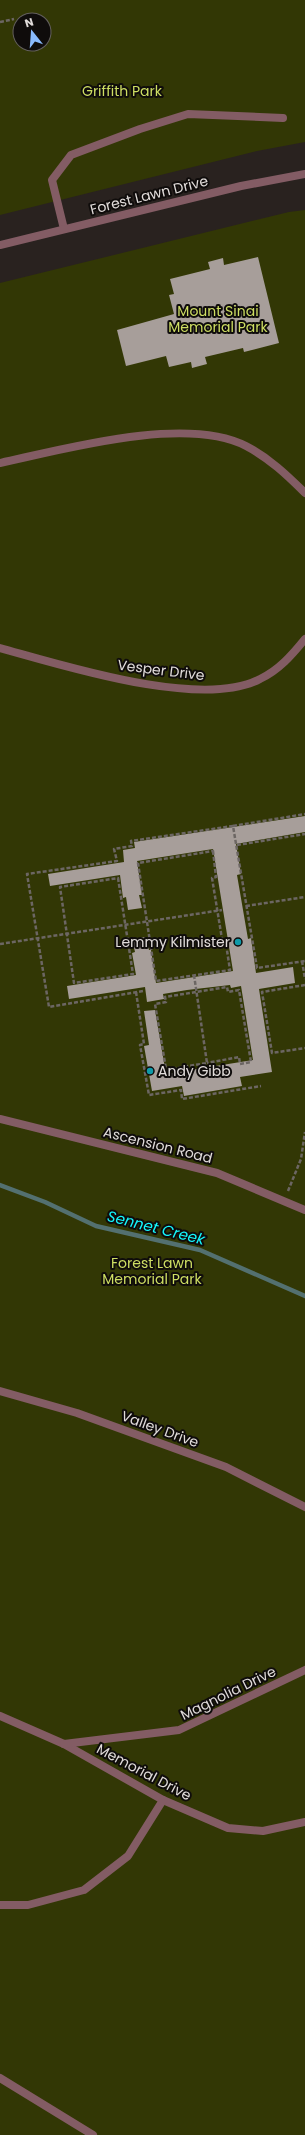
<svg xmlns="http://www.w3.org/2000/svg" width="305" height="2135" font-family="Poppins,sans-serif">
  <style>
    .green { fill: #323705; fill-rule: evenodd }
    .lines { fill: none; stroke-linecap: round; stroke-linejoin: round }
    .stream { stroke: #537070; stroke-width: 4.5 }
    .building { fill: #a79e9a }
    .path { stroke: #6c6663; stroke-width: 2.5; stroke-dasharray: 4 2; stroke-linecap: butt }
    .service { stroke: #835c64; stroke-width: 8 }
    .tertiary { stroke: #835c64; stroke-width: 8 }
    .culture-dot { fill: #0f9aa8; stroke: #0f0c0b; stroke-width: 1.5 }
    .labels { text-anchor: middle; stroke-width: 4; stroke-linejoin: round; paint-order: stroke }
    .park-label { font-size: 14px; fill: #cede63; stroke: #0f0c0b }
    .street-label { font-size: 14px; fill: #e1dcda; stroke: #0f0c0b }
    .poi-label { font-size: 14px; fill: #e1dcda; stroke: #0f0c0b; text-anchor: end }
    .water-label { font-size: 15px; font-style: italic; fill: #14f6fc; stroke: #0f0c0b }
  </style>
  <rect width="100%" height="100%" fill="#29221f"/>
  <!-- green -->
  <g class="green">
    <path d="M0 0H305V142L257 151 0 215ZM20 20H44V44H20Z"/>
    <path d="M305 210V2135H0V283L289 212Z"/>
  </g>
  <g class="lines">
    <!-- stream -->
    <path class="stream" d="M0 1185 45 1202 96 1226 200 1250 305 1296"/>
  </g>
  <!-- building -->
  <g class="building">
    <path d="M258 257 279 343 244 352 243 348 205 357 207 364 192 368 191 362 169 367 166 356 126 366 117 330 174 314 169 295 174 294 170 279 210 269 208 262 223 258 224 265Z"/>
    <path d="M305 816V832L236 844 241 874 237 875 248 939 251 938 256 973 293 967 295 983 259 989 272 1072 240 1077 242 1086 184 1096 182 1086 152 1091 144 1046 149 1045 144 1011 155 1010 166 1074 253 1060 241 986 231 988 230 985 187 990 163 994 164 999 147 1002 145 987 69 999 67 986 136 975 132 953 135 952 132 939 146 937 149 950H151L156 983 233 971 213 849 137 861 142 895H139L142 908 128 910 126 897 123 898 120 875 50 886 48 874 124 862 123 850 135 848 134 842Z"/>
  </g>
  <g class="lines">
    <!-- path -->
    <g class="path">
      <path d="M0 22 14 19"/>
      <path d="M233 826 305 814"/>
      <path d="M237 845 305 834"/>
      <path d="M213 851 216 877 212 878 223 945 226 944 230 970 156 981 138 863Z"/>
      <path d="M118 878 133 974 74 983 60 887Z"/>
      <path d="M246 906 305 897"/>
      <path d="M0 944 222 910"/>
      <path d="M302 961 305 979"/>
      <path d="M194 975 207 1063 176 1068 177 1074 167 1075 155 1004 166 1002 165 997 227 987 228 992 239 990 251 1062 240 1064 239 1057 207 1063"/>
      <path d="M305 985 262 992 272 1053 305 1048"/>
      <path d="M143 991 49 1007 27 874 117 861 114 849 132 846 131 841 233 826 257 968 305 961"/>
      <path d="M136 992 144 1044 140 1045 149 1095 181 1090 182 1099 261 1086"/>
      <path d="M288 1191 301 1159 305 1132"/>
    </g>
    <!-- service -->
    <g class="service">
      <path d="M64 229 52 180 71 155 140 129 188 114 283 118"/>
      <path d="M0 463C64 449 186 415 246 446 269 458 287 475 305 493"/>
      <path d="M0 648C62 665 202 710 260 679 279 670 292 655 305 639"/>
      <path d="M0 1119 217 1173 305 1210"/>
      <path d="M0 1391 77 1413 226 1467 305 1507"/>
      <path d="M0 1716 64 1744 163 1800 228 1828 263 1831 305 1822"/>
      <path d="M64 1744 179 1730 305 1670"/>
      <path d="M0 1905H28L84 1890 128 1856 163 1800"/>
      <path d="M0 2078 93 2135"/>
    </g>
    <!-- tertiary -->
    <path class="tertiary" d="M0 245 241 186 305 174"/>
  </g>
  <!-- markers -->
  <g class="culture-dot">
    <circle cx="238" cy="942" r="4"/>
    <circle cx="150" cy="1071" r="4"/>
  </g>
  <g class="labels">
    <!-- park labels -->
    <g class="park-label">
      <text x="122" y="96">Griffith Park</text>
      <text x="218" y="316">Mount Sinai<tspan x="218" dy="16">Memorial Park</tspan></text>
      <text x="152" y="1268">Forest Lawn<tspan x="152" dy="16">Memorial Park</tspan></text>
    </g>
    <!-- street labels -->
    <g class="street-label">
      <text transform="translate(149 195) rotate(-14)" y="5">Forest Lawn Drive</text>
      <text transform="translate(161 670) rotate(7)" y="5">Vesper Drive</text>
      <text transform="translate(158 1145) rotate(14)" y="5">Ascension Road</text>
      <text transform="translate(160 1429) rotate(20)" y="5">Valley Drive</text>
      <text transform="translate(228 1693) rotate(-26)" y="5">Magnolia Drive</text>
      <text transform="translate(144 1772) rotate(28)" y="5">Memorial Drive</text>
    </g>
    <!-- poi labels -->
    <g class="poi-label">
      <text x="230" y="947">Lemmy Kilmister</text>
      <text x="158" y="1076" text-anchor="start">Andy Gibb</text>
    </g>
    <!-- water labels -->
    <g class="water-label">
      <text transform="translate(156 1228) rotate(14)" y="5">Sennet Creek</text>
    </g>
  </g>
  <!-- north arrow -->
  <g transform="translate(32 32) rotate(343)"><circle r="19" fill="#0f0c0b" stroke="#635f5e"/>
  <path d="M0-3L7 15L0 10L-7 15Z" fill="#89bafc"/>
  <text y="-6" font-size="11" font-weight="bold" text-anchor="middle" fill="#e1dcda">N</text>
  </g>
</svg>
